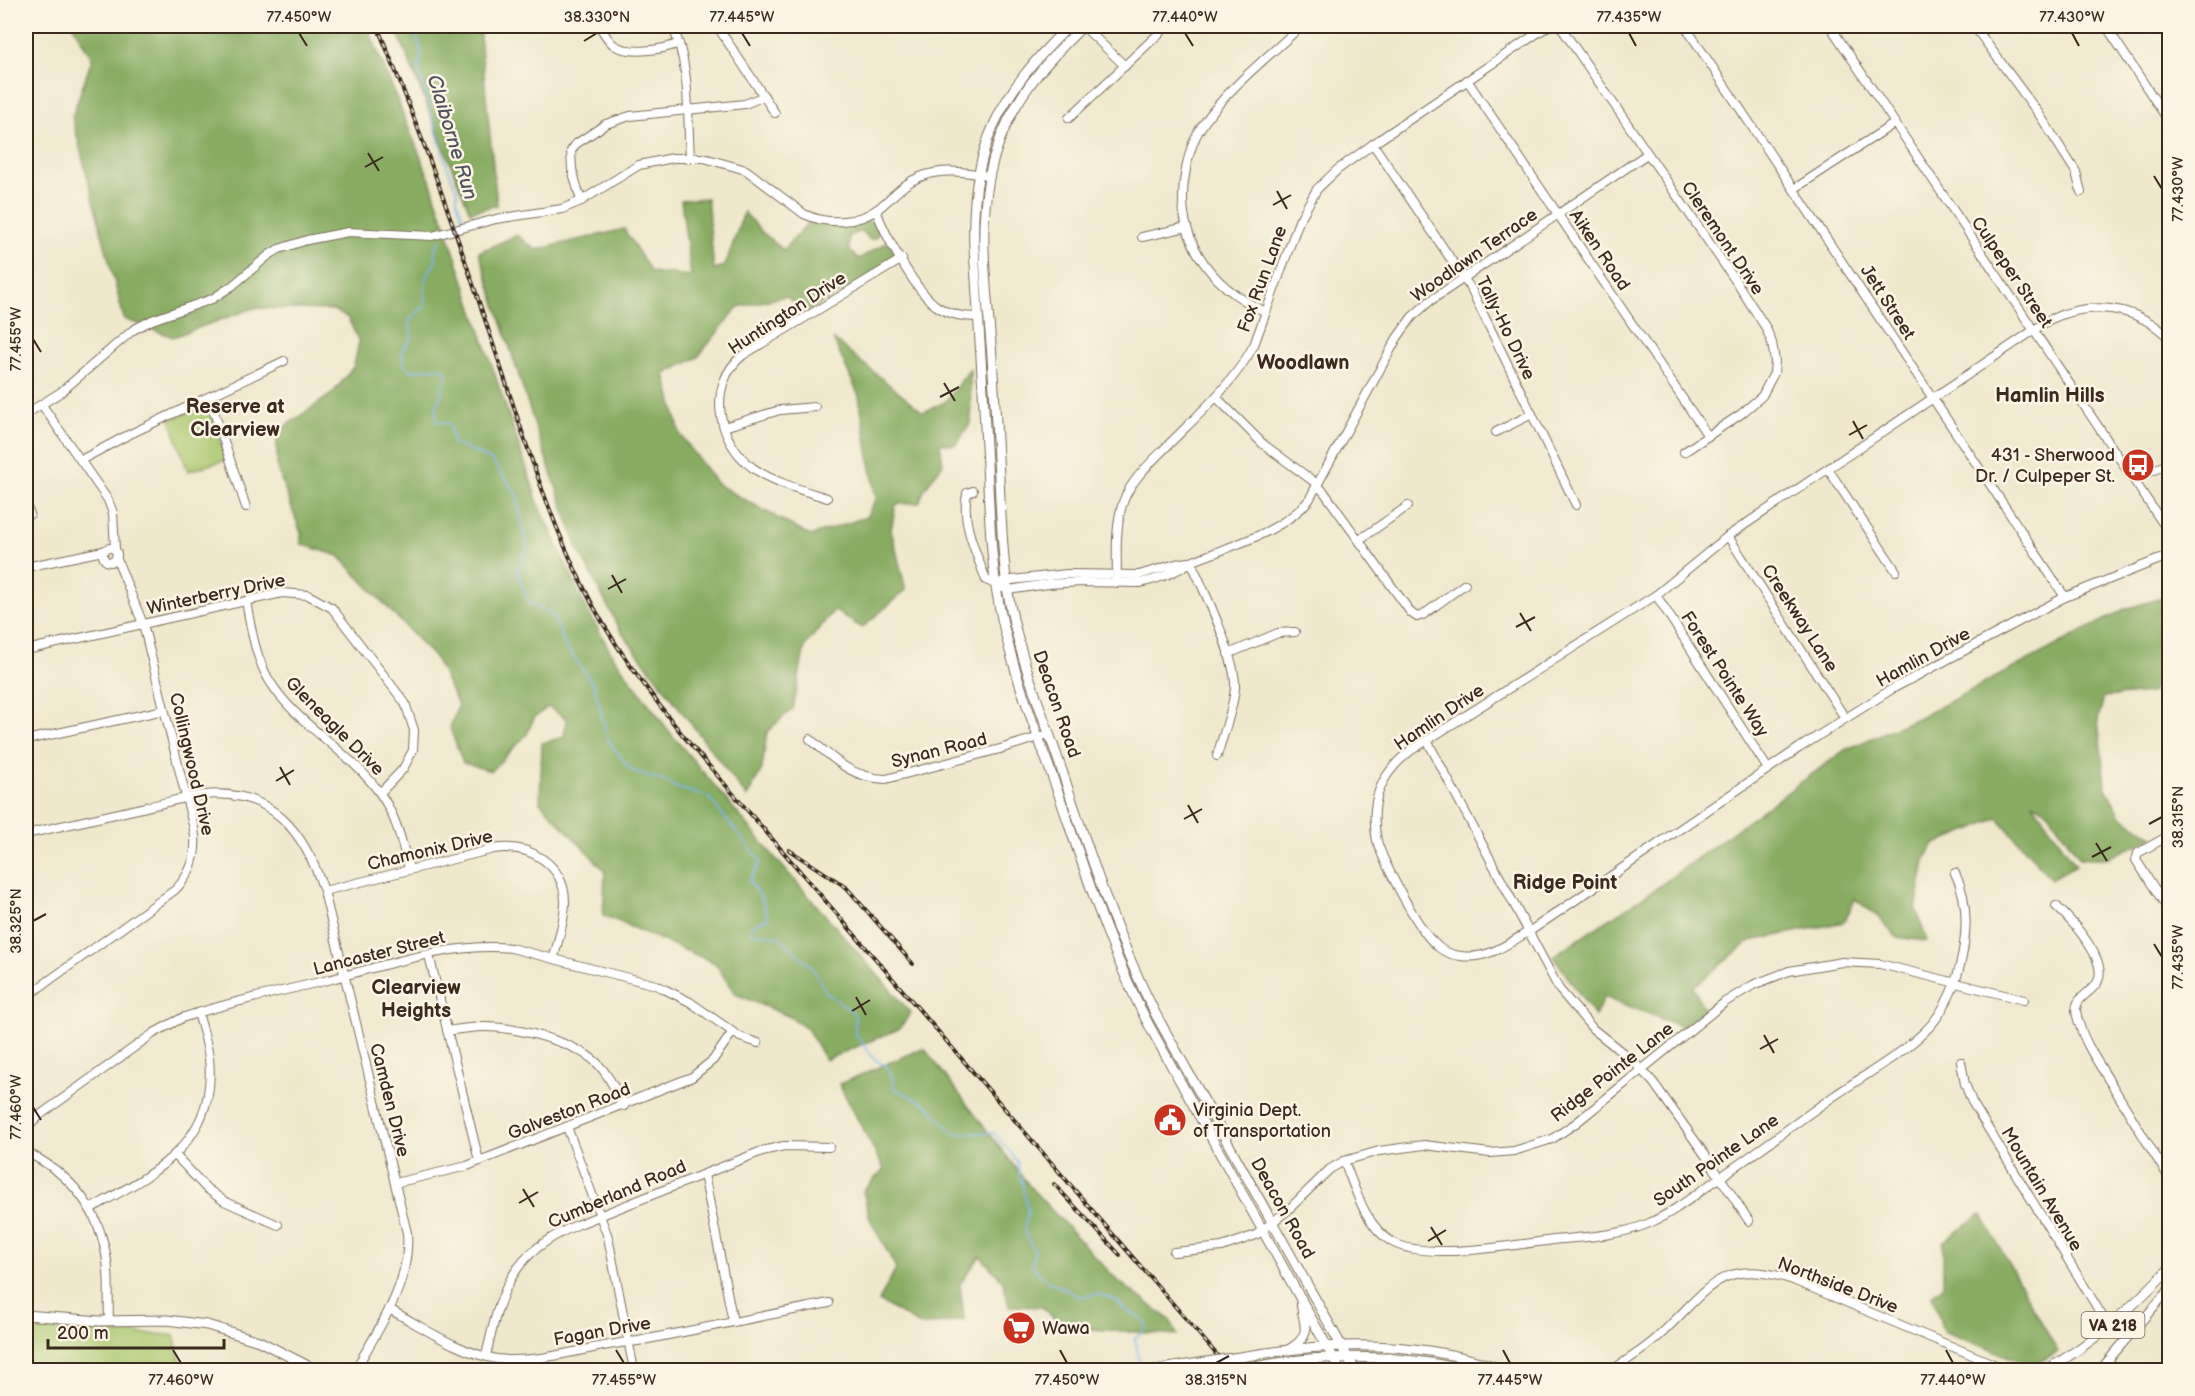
<svg xmlns="http://www.w3.org/2000/svg" width="2195" height="1396" font-family="'Balsamiq Sans',sans-serif">
  <style>
    .green { fill: #aac86f; stroke: #727946; stroke-width: 1.5 }
    .forest { fill: #87ac62; stroke: #616b40; stroke-width: 1.5 }
    .lines { fill: none; stroke-linecap: round; stroke-linejoin: round }
    .stream { stroke: #7eb5ed; stroke-width: 1.5 }
    .minor-casing { stroke: #7a6c5b; stroke-width: 10 }
    .major-casing { stroke: #7a6c5b; stroke-width: 11 }
    .minor { stroke: #fff; stroke-width: 8 }
    .major { stroke: #fff; stroke-width: 9 }
    .rail-casing { stroke: #3b2a1e; stroke-width: 4 }
    .rail { stroke: #fcf5e5; stroke-width: 1.5; stroke-dasharray: 4.5; stroke-linecap: butt }
    .major-bridge-casing { stroke: #7a6c5b; stroke-width: 11; stroke-linecap: butt }
    .major-bridge { stroke: #fff; stroke-width: 9 }
    .ticks { fill: none; stroke: #3b2a1e; stroke-width: 2 }
    .labels { text-anchor: middle; stroke-width: 5; stroke-linejoin: round; paint-order: stroke }
    .shield { fill: #fcf5e5; stroke: #75675a; stroke-width: 1.5 }
    .shield-label { font-size: 16px; font-weight: bold; fill: #3b2a1e }
    .street-label { font-size: 18px; fill: #3b2a1e; stroke: #fcf5e5 }
    .poi-label { font-size: 18px; fill: #3b2a1e; stroke: #fcf5e5; text-anchor: start }
    .water-label { font-size: 20px; font-style: italic; fill: #4f545c; stroke: #fcf5e5 }
    .neighbourhood-label { font-size: 20px; font-weight: bold; fill: #3b2a1e; stroke: #fcf5e5 }
    .neatline { fill: none; stroke: #3b2a1e; stroke-width: 2 }
    .ticks-label { font-size: 15px; text-anchor: middle; fill: #3b2a1e }
  </style>
  <rect width="100%" height="100%" fill="#fcf5e5"/>
  <filter id="ink" filterUnits="userSpaceOnUse"><feTurbulence type="fractalNoise" baseFrequency=".0167" numOctaves="2"/><feDisplacementMap in="SourceGraphic" scale="12" xChannelSelector="R" yChannelSelector="G"/><feConvolveMatrix kernelMatrix="1 2 1 2 8 2 1 2 1" color-interpolation-filters="sRGB"/></filter>
  <filter id="wash" filterUnits="userSpaceOnUse"><feTurbulence type="fractalNoise" baseFrequency=".008" numOctaves="4" result="noise"/><feDisplacementMap in="SourceGraphic" scale="24" xChannelSelector="R" yChannelSelector="G"/><feGaussianBlur stdDeviation="1.35" result="paint"/><feColorMatrix in="noise" values="0 0 0 0 0 0 0 0 0 0 0 0 0 0 0 0 0 1.4 0 .05"/><feComposite in="paint" operator="in"/></filter>
  <g filter="url(#wash)">
    <rect width="100%" height="100%" fill="#efe8cd"/>
    <!-- green -->
    <g class="green">
      <path d="M981 307 989 367 999 549 992 490Z"/>
      <path d="M202 406 208 408 212 413 226 460 188 471 170 420Z"/>
      <path d="M26 1329 174 1335 183 1370H26Z"/>
    </g>
    <!-- forest -->
    <g class="forest">
      <path d="M73 26H367L430 180 537 500 585 606 613 656 672 735 776 859 911 1013 899 1029 825 1060 808 1030 790 1017 735 994 715 963 603 915 605 871 540 802 542 743 564 737 566 719 548 707 534 718 527 734 491 771 463 763 450 728 458 705 435 658 339 556 301 544V533L277 468V432L333 393 354 366 359 342 348 318 333 310 254 308 173 337 124 319 72 117 92 59Z"/>
      <path d="M395 26H479L497 205 470 212Z"/>
      <path d="M707 198 714 269 725 266 744 212 762 232 783 250 807 224 875 221 879 232 876 238 870 240 862 231 849 236V250L859 259 887 242 899 259 805 313 786 296 738 307 698 357 665 374 680 434 717 484 810 536 866 517 876 499 859 396 833 339 923 412 945 402 970 369 971 423 955 445 940 443 943 464 925 488 919 503 896 504 891 530 906 590 862 628 834 610 805 646 793 708 767 732 762 769 747 797 620 630 578 549 538 435 479 252 517 235 536 250 624 229 651 272 691 276 681 200Z"/>
      <path d="M2169 596V677L2159 675 2151 693 2104 697 2098 719 2105 786 2121 816 2154 837 2107 858H2080L2047 811 2032 802 2076 865 2051 879 1998 818 1933 845 1925 861 1916 909 1927 941 1896 937 1878 917 1855 899 1844 922 1750 941 1693 987 1704 1009 1683 1027 1604 997 1595 1016 1553 956 1651 892 1845 750 1924 715 2125 609Z"/>
      <path d="M924 1048 1031 1188 1117 1280 1170 1320 1177 1335 1063 1327 1042 1307 1009 1306 1003 1281 980 1256 960 1284 964 1320 921 1326 879 1301 896 1268 870 1219 863 1191 884 1169 839 1084Z"/>
      <path d="M1981 1214 2058 1352 2032 1366 1943 1331 1932 1295 1943 1286V1242Z"/>
    </g>
    <g class="lines">
      <!-- stream -->
      <g class="stream">
        <path d="M415 26 416 34 422 55 418 70 447 166 457 191V201L464 222"/>
        <path d="M440 240 435 250 436 261 426 276 424 307 409 320 412 338 402 350 403 363 411 371 441 367 447 374C445 390 433 406 436 421L450 424 453 443 491 460 516 493 527 547 517 572 529 603 552 614 565 645 594 685 608 740 631 770 667 782 677 788 708 797 761 862 749 881 761 897 768 918 751 926 752 933 778 936 812 967 826 992 855 1014V1033L873 1058 889 1068 895 1089 926 1104 955 1134 994 1133 1017 1161 1028 1210 1024 1231 1035 1252 1032 1266 1046 1280 1080 1297 1097 1294 1116 1300 1124 1309 1136 1315 1147 1324 1145 1330 1135 1338 1141 1370"/>
      </g>
    </g>
  </g>
  <g filter="url(#ink)">
    <g class="lines">
      <defs>
        <g id="minor">
          <path d="M599 26C604 32 607 40 614 45 628 55 664 50 679 43"/>
          <path d="M672 26C691 65 687 114 690 157"/>
          <path d="M717 26 775 113"/>
          <path d="M759 26 766 27 773 26"/>
          <path d="M1083 26 1125 66"/>
          <path d="M1560 26 1737 283 1766 328 1772 343 1775 361 1774 373 1762 396 1741 414 1684 452"/>
          <path d="M1685 26 2065 597"/>
          <path d="M1830 26 2170 534"/>
          <path d="M1974 26 2039 114 2076 172 2081 192"/>
          <path d="M2106 26 2166 117"/>
          <path d="M1467 80 1708 436"/>
          <path d="M1069 118 1167 26"/>
          <path d="M1373 144 1471 289 1576 505"/>
          <path d="M1794 189 1895 123"/>
          <path d="M581 201 572 169 571 151 576 144 606 124 630 116 745 104 764 96"/>
          <path d="M876 210C885 235 916 293 938 307 950 315 964 317 978 317"/>
          <path d="M1142 237 1187 227"/>
          <path d="M1266 312C1208 286 1172 235 1186 169 1189 153 1194 136 1204 123 1230 86 1269 56 1301 26"/>
          <path d="M2170 339C2137 305 2091 300 2049 320L1728 536 1656 595 1410 751C1391 766 1377 785 1375 809 1374 820 1375 831 1377 841 1383 862 1418 928 1433 942 1440 950 1450 955 1461 956 1489 960 1510 942 1533 929L1799 748 1892 689 2065 597 2170 555"/>
          <path d="M209 397 246 507"/>
          <path d="M1216 397 1263 444 1313 481 1324 492 1411 613 1417 617 1423 615 1465 584"/>
          <path d="M42 405 108 500 113 513 115 549"/>
          <path d="M26 414 61 392 133 330 152 320 212 299 232 286 269 255 279 249 307 240 348 232 432 236 496 219 562 209 581 201 639 165 673 158H704L746 170 804 214C827 225 858 224 879 208 893 197 903 183 920 177 942 168 967 172 989 176"/>
          <path d="M724 427 780 410 815 407"/>
          <path d="M1496 432 1532 414"/>
          <path d="M81 460 126 436 284 361"/>
          <path d="M1828 469 1896 571"/>
          <path d="M2133 479 2170 463"/>
          <path d="M973 491 967 493C961 523 976 552 986 580L1008 590 1048 584 1082 582 1140 583C1159 579 1175 573 1191 562 1229 546 1282 533 1309 500L1397 338 1412 317 1430 301 1647 154"/>
          <path d="M827 498C802 490 775 483 753 468 717 442 706 385 743 355L902 259"/>
          <path d="M26 506 30 514"/>
          <path d="M1728 536 1845 718"/>
          <path d="M1359 540 1408 506"/>
          <circle cx="110" cy="555" r="7"/>
          <path d="M1191 562C1204 590 1237 660 1235 688 1233 711 1223 734 1217 756"/>
          <path d="M26 567 103 551"/>
          <path d="M1003 581 1067 574 1139 575 1179 563 1190 562"/>
          <path d="M1117 583C1117 559 1115 533 1121 509 1127 482 1151 463 1170 443 1200 413 1233 384 1254 345L1299 221 1317 189 1337 170 1373 144 1548 26"/>
          <path d="M1656 595 1768 769"/>
          <path d="M246 601C251 628 255 656 269 680 296 725 349 750 379 792 396 815 402 842 409 869"/>
          <path d="M26 650 282 593 308 595 332 608 405 703 414 730 413 750 403 769 380 793"/>
          <path d="M1228 654 1278 633 1295 632"/>
          <path d="M810 739C835 760 852 778 886 779L1000 749 1049 734"/>
          <path d="M26 740 164 710"/>
          <path d="M1427 740 1559 989 1593 1029 1633 1061 1653 1082 1708 1159 1749 1221"/>
          <path d="M26 834C66 825 106 816 146 807 165 803 184 797 204 795 272 788 305 833 324 891L407 1233C411 1284 379 1328 355 1370"/>
          <path d="M2170 835 2138 853 2136 860 2170 912"/>
          <path d="M324 891 494 849C529 843 564 864 565 901 565 920 558 940 554 957"/>
          <path d="M2056 906C2071 920 2110 961 2097 983 2089 995 2072 998 2077 1016 2083 1042 2098 1062 2112 1085 2131 1116 2150 1148 2170 1179"/>
          <path d="M429 955 479 1161"/>
          <path d="M26 997 175 890C192 873 198 852 194 829L143 624 116 557"/>
          <path d="M447 1031C460 1029 472 1027 484 1027 516 1027 573 1041 597 1063 609 1075 616 1091 624 1106"/>
          <path d="M1961 1062 1965 1084 1972 1102 2109 1327"/>
          <path d="M567 1127 608 1237 634 1370"/>
          <path d="M26 1129 40 1115 154 1033 182 1018C229 1002 279 992 328 980 387 965 451 942 511 948L656 985 690 1002 740 1037 758 1043"/>
          <path d="M26 1152C71 1174 100 1209 107 1261 110 1281 108 1301 109 1321"/>
          <path d="M175 1155 206 1188 224 1201 278 1225"/>
          <path d="M1344 1161C1355 1188 1365 1226 1392 1242 1426 1261 1514 1245 1553 1240 1584 1237 1618 1236 1647 1224 1671 1214 1691 1198 1712 1183 1753 1155 1793 1125 1834 1096 1864 1075 1918 1046 1938 1016 1963 979 1976 915 1955 873"/>
          <path d="M704 1174 733 1322"/>
          <path d="M395 1183 467 1166 692 1077 713 1060 732 1033"/>
          <path d="M90 1209C153 1174 218 1144 209 1058 207 1042 202 1027 198 1013"/>
          <path d="M1174 1252 1222 1247 1256 1235 1288 1210 1330 1169 1344 1161 1379 1151 1424 1145 1490 1153 1514 1151 1552 1139 1576 1123 1725 1002 1753 985 1789 971 1842 962 1880 964 2024 1000"/>
          <path d="M389 1309C423 1327 459 1353 497 1359 542 1365 593 1344 638 1341L829 1303"/>
          <path d="M486 1356C501 1289 511 1253 579 1224L762 1151 784 1146 829 1147"/>
          <path d="M1612 1370C1628 1359 1646 1349 1660 1335 1708 1290 1720 1256 1793 1280L2008 1370"/>
          <path d="M2100 1370 2170 1288"/>
        </g>
        <g id="major">
          <path d="M1069 26C999 94 970 148 974 248 978 314 983 380 986 447 989 493 989 541 996 587 1007 659 1035 727 1059 795 1086 874 1111 954 1150 1027L1340 1370"/>
          <path d="M1083 26C1043 65 1012 99 995 154 975 219 987 290 992 357 995 404 998 451 1000 499 1002 530 1003 562 1008 593 1017 650 1039 704 1058 759 1087 845 1114 932 1155 1013L1355 1370"/>
          <path d="M26 1315 100 1321 167 1320 207 1325 259 1341 316 1370"/>
          <path d="M1290 1349C1316 1333 1301 1322 1301 1298"/>
          <path d="M1266 1353C1346 1341 1427 1342 1504 1370"/>
          <path d="M1236 1370C1260 1366 1285 1361 1309 1359 1361 1355 1415 1358 1465 1370"/>
          <path d="M1378 1370 1383 1365 1393 1361"/>
          <path d="M2046 1370C2094 1343 2132 1307 2170 1268"/>
        </g>
      </defs>
      <!-- minor casing -->
      <use href="#minor" class="minor-casing"/>
      <!-- major casing -->
      <use href="#major" class="major-casing"/>
      <!-- minor -->
      <use href="#minor" class="minor"/>
      <!-- major -->
      <use href="#major" class="major"/>
      <defs>
        <g id="rail">
          <path d="M377 26C422 132 459 241 495 350 522 430 546 512 584 588 610 642 648 691 685 738L1230 1370"/>
          <path d="M789 850 846 887 913 964"/>
          <path d="M1054 1184 1120 1255"/>
        </g>
      </defs>
      <!-- rail casing -->
      <use href="#rail" class="rail-casing"/>
      <!-- rail -->
      <use href="#rail" class="rail"/>
      <defs>
        <g id="major-bridge">
          <path d="M1154 1370 1266 1353"/>
          <path d="M1230 1370H1236"/>
        </g>
      </defs>
      <!-- major-bridge casing -->
      <use href="#major-bridge" class="major-bridge-casing"/>
      <!-- major-bridge -->
      <use href="#major-bridge" class="major-bridge"/>
    </g>
  </g>
  <!-- ticks -->
  <path class="ticks" d="M299 33 307 46M742 33 750 46M1185 33 1193 46M1629 33 1636 46M2072 33 2079 46M584 41 597 33M368 153 379 171M365 167 383 157M2154 176 2162 189M1277 191 1287 209M1273 205 1291 195M33 339 41 352M944 383 955 401M940 397 959 387M1853 421 1863 439M1849 435 1867 425M612 575 622 593M608 589 626 579M1520 613 1531 631M1516 627 1535 617M280 767 290 785M276 781 294 770M1188 805 1198 823M1184 819 1202 809M2149 824 2162 817M2096 843 2107 861M2092 857 2111 847M33 921 46 914M2154 944 2162 957M856 997 866 1015M852 1011 870 1000M1764 1035 1774 1053M1760 1049 1778 1039M33 1107 41 1120M523 1189 534 1207M519 1203 538 1192M1431 1227 1442 1245M1428 1241 1446 1230M173 1350 181 1363M616 1350 624 1363M1060 1350 1067 1363M1503 1350 1510 1363M1946 1350 1953 1363M1216 1363 1229 1356"/>
  <!-- icons -->
  <defs>
    <symbol id="bus-disc" viewBox="-11 -11 22 22"><circle r="9.5" fill="#c8321e" stroke="#fcf5e5"/><path d="M-5-6H5V4H4V6H2V4H-2V6H-4V4H-5ZM-3.5-4V0h7V-4ZM-3.5 1.2v1.5H-2V1.2ZM2 1.2v1.5H3.5V1.2Z" fill="#fff"/></symbol>
    <symbol id="civic-disc" viewBox="-11 -11 22 22"><circle r="9.5" fill="#c8321e" stroke="#fcf5e5"/><path d="M-.6-6.5H3V-4.5H.6V-3L4-1V1h2V6H-6V1h2V-1L-.6-3ZM-1.2 2.5V6h2.4V2.5Z" fill="#fff"/></symbol>
    <symbol id="supermarket-disc" viewBox="-11 -11 22 22"><circle r="9.5" fill="#c8321e" stroke="#fcf5e5"/><path d="M-6-5.5h2.5l.6 2H6L4.5 2H-2.5L-4.4-4H-6ZM-1.5 3.2a1.3 1.3 0 1 0 .1 0ZM3 3.2a1.3 1.3 0 1 0 .1 0Z" fill="#fff"/></symbol>
  </defs>
  <g fill-rule="evenodd">
    <use href="#bus-disc" x="2119" y="446" width="38" height="38"/>
    <use href="#civic-disc" x="1151" y="1101" width="38" height="38"/>
    <use href="#supermarket-disc" x="1000" y="1309" width="38" height="38"/>
  </g>
  <g class="labels">
    <!-- shield labels -->
    <rect class="shield" x="2081.5" y="1312" width="63" height="26" rx="4.5"/>
    <g class="shield-label">
      <text x="2113" y="1331">VA 218</text>
    </g>
    <!-- street labels -->
    <g class="street-label">
      <text transform="translate(1723 238) rotate(56)" y="6">Cleremont Drive</text>
      <text transform="translate(1600 250) rotate(56)" y="6">Aiken Road</text>
      <text transform="translate(1474 255) rotate(-35)" y="6">Woodlawn Terrace</text>
      <text transform="translate(2012 272) rotate(56)" y="6">Culpeper Street</text>
      <text transform="translate(1262 279) rotate(-70)" y="6">Fox Run Lane</text>
      <text transform="translate(1888 302) rotate(57)" y="6">Jett Street</text>
      <text transform="translate(787 313) rotate(-33)" y="6">Huntington Drive</text>
      <text transform="translate(1506 328) rotate(64)" y="6">Tally-Ho Drive</text>
      <text transform="translate(216 594) rotate(-12)" y="6">Winterberry Drive</text>
      <text transform="translate(1800 618) rotate(57)" y="6">Creekway Lane</text>
      <text transform="translate(1923 657) rotate(-29)" y="6">Hamlin Drive</text>
      <text transform="translate(1725 674) rotate(57)" y="6">Forest Pointe Way</text>
      <text transform="translate(1057 704) rotate(71)" y="6">Deacon Road</text>
      <text transform="translate(1439 717) rotate(-34)" y="6">Hamlin Drive</text>
      <text transform="translate(335 726) rotate(45)" y="6">Gleneagle Drive</text>
      <text transform="translate(939 750) rotate(-14)" y="6">Synan Road</text>
      <text transform="translate(192 764) rotate(77)" y="6">Collingwood Drive</text>
      <text transform="translate(430 850) rotate(-13)" y="6">Chamonix Drive</text>
      <text transform="translate(379 953) rotate(-14)" y="6">Lancaster Street</text>
      <text transform="translate(1612 1072) rotate(-38)" y="6">Ridge Pointe Lane</text>
      <text transform="translate(390 1100) rotate(76)" y="6">Camden Drive</text>
      <text transform="translate(569 1111) rotate(-21)" y="6">Galveston Road</text>
      <text transform="translate(1716 1160) rotate(-35)" y="6">South Pointe Lane</text>
      <text transform="translate(2042 1189) rotate(59)" y="6">Mountain Avenue</text>
      <text transform="translate(617 1194) rotate(-23)" y="6">Cumberland Road</text>
      <text transform="translate(1283 1208) rotate(61)" y="6">Deacon Road</text>
      <text transform="translate(1838 1285) rotate(21)" y="6">Northside Drive</text>
      <text transform="translate(602 1331) rotate(-10)" y="6">Fagan Drive</text>
    </g>
    <!-- poi labels -->
    <g class="poi-label">
      <text x="2115" y="461" text-anchor="end">431 - Sherwood<tspan x="2115" dy="21">Dr. / Culpeper St.</tspan></text>
      <text x="1193" y="1116">Virginia Dept.<tspan x="1193" dy="21">of Transportation</tspan></text>
      <text x="1042" y="1334">Wawa</text>
    </g>
    <!-- water labels -->
    <g class="water-label">
      <text transform="translate(453 137) rotate(73)" y="7">Claiborne Run</text>
    </g>
    <!-- neighbourhood labels -->
    <g class="neighbourhood-label">
      <text x="1303" y="369">Woodlawn</text>
      <text x="2050" y="402">Hamlin Hills</text>
      <text x="235" y="413">Reserve at<tspan x="235" dy="23">Clearview</tspan></text>
      <text x="1565" y="889">Ridge Point</text>
      <text x="416" y="994">Clearview<tspan x="416" dy="23">Heights</tspan></text>
    </g>
  </g>
  <!-- margin -->
  <rect width="2195" height="1396" fill="none" stroke="#fcf5e5" stroke-width="66"/>
  <!-- scale -->
  <path d="M48 1339v9h176v-9" fill="none" stroke="#3b2a1e" stroke-width="3"/>
  <text x="57" y="1339" font-size="18" fill="#3b2a1e" stroke="#fcf5e5" stroke-width="4.5" paint-order="stroke">200 m</text>
  <rect x="33" y="33" width="2129" height="1330" class="neatline"/>
  <g class="ticks-label">
    <text x="299" y="22">77.450°W</text>
    <text x="597" y="22">38.330°N</text>
    <text x="742" y="22">77.445°W</text>
    <text x="1185" y="22">77.440°W</text>
    <text x="1629" y="22">77.435°W</text>
    <text x="2072" y="22">77.430°W</text>
    <text transform="translate(2178 189) rotate(-90)" y="5">77.430°W</text>
    <text transform="translate(16 339) rotate(-90)" y="5">77.455°W</text>
    <text transform="translate(2178 817) rotate(-90)" y="5">38.315°N</text>
    <text transform="translate(16 921) rotate(-90)" y="5">38.325°N</text>
    <text transform="translate(2178 957) rotate(-90)" y="5">77.435°W</text>
    <text transform="translate(16 1107) rotate(-90)" y="5">77.460°W</text>
    <text x="181" y="1385">77.460°W</text>
    <text x="624" y="1385">77.455°W</text>
    <text x="1067" y="1385">77.450°W</text>
    <text x="1216" y="1385">38.315°N</text>
    <text x="1510" y="1385">77.445°W</text>
    <text x="1953" y="1385">77.440°W</text>
  </g>
</svg>
